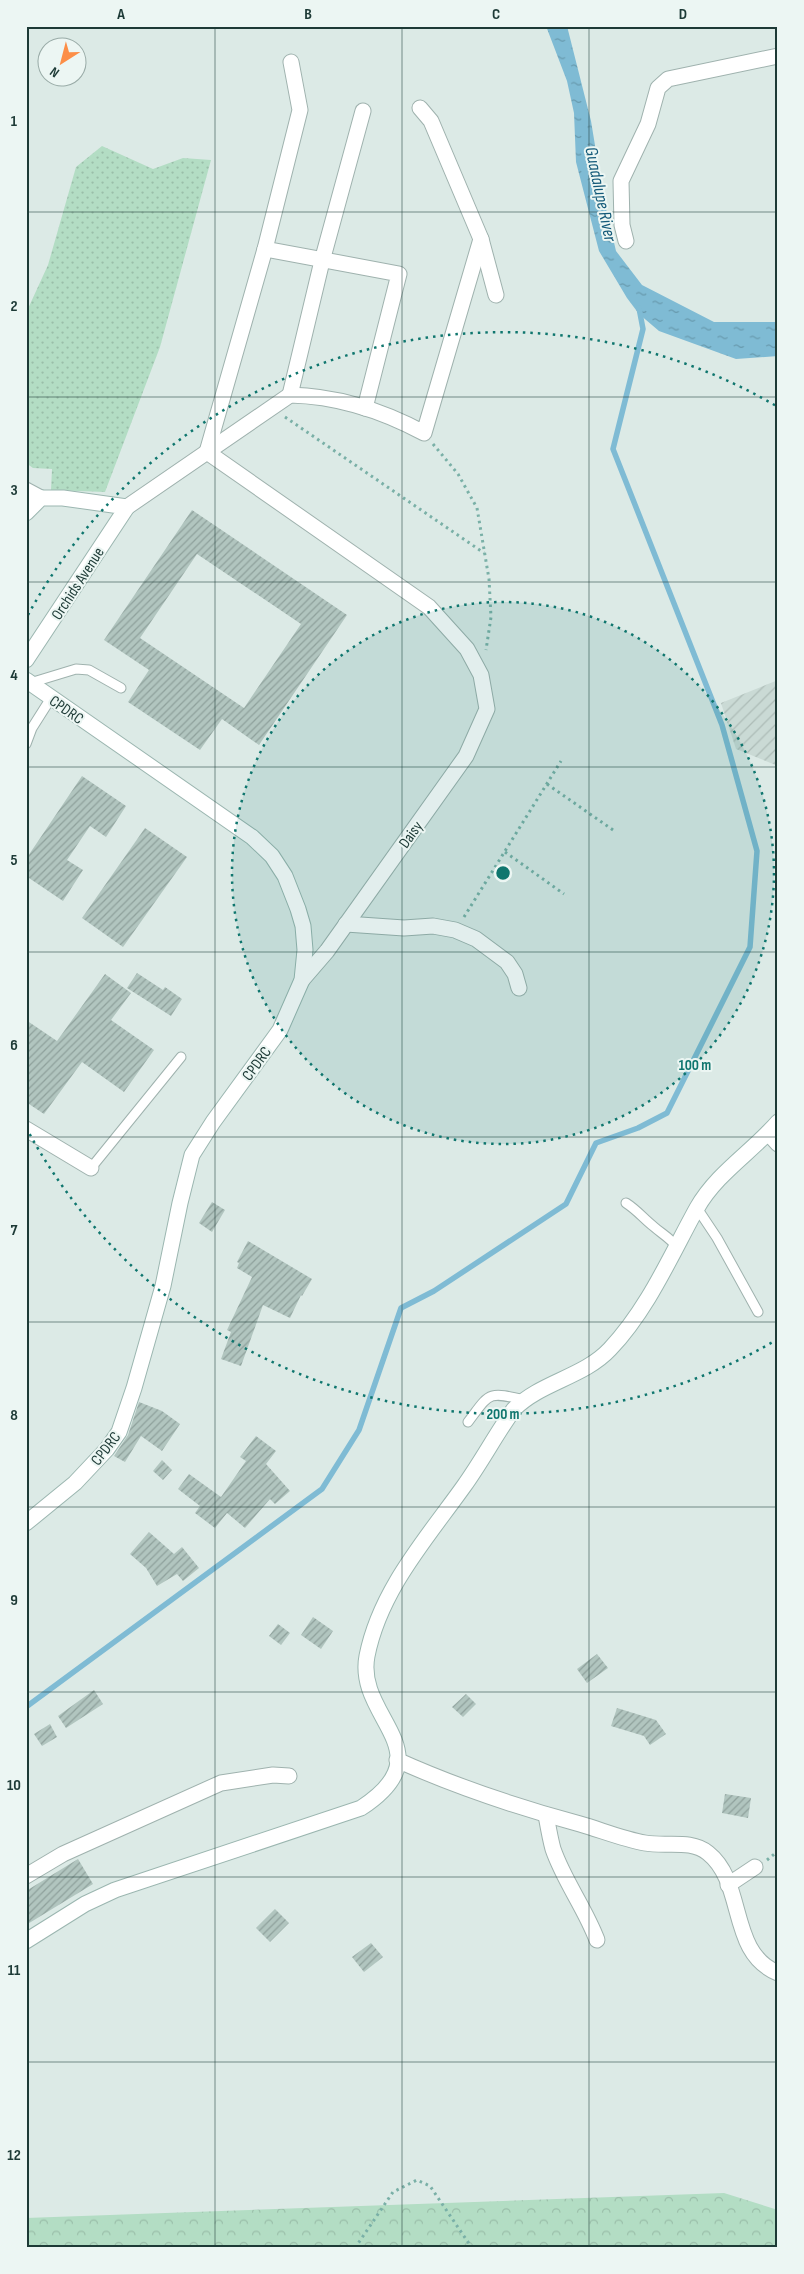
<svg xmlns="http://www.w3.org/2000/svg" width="804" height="2274" font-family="'Sofia Sans Condensed',sans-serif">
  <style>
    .industrial { fill: url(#industrial-furrows) }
    .green { fill: url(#green-dots) }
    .forest { fill: url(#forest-crowns) }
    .water { fill: url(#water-ripples) }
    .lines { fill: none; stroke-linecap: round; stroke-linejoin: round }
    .stream { stroke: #7fbbd4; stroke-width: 5.5 }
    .building { fill: url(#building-hatch); fill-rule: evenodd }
    .lane-casing { stroke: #9fb2ae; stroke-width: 11 }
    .street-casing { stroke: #9fb2ae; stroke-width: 17 }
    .secondary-casing { stroke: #9bb6b0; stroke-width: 17 }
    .path { stroke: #7ab0a7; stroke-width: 3; stroke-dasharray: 2.5 4; stroke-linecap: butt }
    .lane { stroke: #fff; stroke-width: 9 }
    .street { stroke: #fff; stroke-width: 15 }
    .secondary { stroke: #fff; stroke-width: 15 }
    .grid { fill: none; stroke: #1d3a36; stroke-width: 1; stroke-opacity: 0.55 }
    .ring { fill: none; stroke: #0f766e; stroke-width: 2.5; stroke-dasharray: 2.5 5 }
    .labels { text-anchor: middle; stroke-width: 4; stroke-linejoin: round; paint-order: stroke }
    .street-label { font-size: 16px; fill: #1d3a36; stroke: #ecf6f3 }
    .water-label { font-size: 18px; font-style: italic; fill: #145a79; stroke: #ecf6f3 }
    .centre { fill: #0f766e; stroke: #ecf6f3; stroke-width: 2.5 }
    .ring-label { font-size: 15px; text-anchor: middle; font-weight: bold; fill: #0f766e; stroke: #ecf6f3; stroke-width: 4; stroke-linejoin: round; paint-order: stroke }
    .neatline { fill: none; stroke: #1d3a36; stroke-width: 2 }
    .grid-label { font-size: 16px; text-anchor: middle; font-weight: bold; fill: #1d3a36 }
  </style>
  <defs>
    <pattern id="industrial-furrows" width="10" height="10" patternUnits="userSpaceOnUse" patternTransform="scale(1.25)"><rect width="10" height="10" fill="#cadad5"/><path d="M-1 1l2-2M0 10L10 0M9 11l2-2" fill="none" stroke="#adbcb7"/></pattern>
    <pattern id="green-dots" width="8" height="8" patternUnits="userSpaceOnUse" patternTransform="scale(1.25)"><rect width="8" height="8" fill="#b3ddc4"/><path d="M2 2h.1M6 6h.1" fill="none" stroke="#9abea9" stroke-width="1.8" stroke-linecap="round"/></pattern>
    <pattern id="forest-crowns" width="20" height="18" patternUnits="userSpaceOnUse" patternTransform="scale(1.25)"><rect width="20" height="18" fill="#b3ddc4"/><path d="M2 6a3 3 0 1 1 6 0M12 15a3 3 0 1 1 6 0" fill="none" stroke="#9abea9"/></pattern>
    <pattern id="water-ripples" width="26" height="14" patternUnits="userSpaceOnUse" patternTransform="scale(1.25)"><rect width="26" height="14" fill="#7fbbd4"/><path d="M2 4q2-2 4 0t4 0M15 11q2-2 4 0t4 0" fill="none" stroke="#6799ad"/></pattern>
    <pattern id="building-hatch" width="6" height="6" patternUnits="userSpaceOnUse" patternTransform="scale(1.25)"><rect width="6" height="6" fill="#b1c5bf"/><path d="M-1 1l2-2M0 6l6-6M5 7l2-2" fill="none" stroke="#8fa19c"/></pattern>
  </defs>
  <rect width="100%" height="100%" fill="#dceae6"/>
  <!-- industrial -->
  <path class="industrial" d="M778 680V766L736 749 721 703Z"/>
  <!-- green -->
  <path class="green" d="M102 146 153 169 183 158 211 160 160 347 105 492 51 490 52 469 33 468 26 463V313L48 265 76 167Z"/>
  <!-- forest -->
  <path class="forest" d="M724 2193 778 2210V2248H26V2218Z"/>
  <!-- water -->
  <path class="water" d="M546 26H567L591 121 604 200 616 251 642 285 714 322H778V356L736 359 659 331 639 314 627 298 599 251 576 162 574 113 567 81Z"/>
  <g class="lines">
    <!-- stream -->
    <path class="stream" d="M26 1707 322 1489 359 1430 401 1308 434 1291 566 1204 596 1143 638 1128 667 1113 750 947 757 851 722 725 613 449 643 329 639 308"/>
  </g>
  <!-- building -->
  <g class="building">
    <path d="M192 510 347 615 259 745 222 719 200 750 128 702 149 670 104 640ZM197 554 301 624 244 708 140 638Z"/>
    <path d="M82 776 126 806 106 837 90 826 67 860 83 870 63 901 26 876V859Z"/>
    <path d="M145 828 187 857 123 947 82 918Z"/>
    <path d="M137 973 163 990 165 987 182 999 171 1016 127 988Z"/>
    <path d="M105 974 131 993 111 1020 154 1050 124 1092 82 1062 44 1114 26 1102V1020L57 1041Z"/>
    <path d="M212 1202 225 1210 212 1232 199 1223Z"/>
    <path d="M248 1241 312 1279 302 1296 301 1295 290 1318 263 1305 241 1366 221 1359 231 1332 227 1330 252 1277 237 1268 239 1263 237 1262Z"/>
    <path d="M139 1402 162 1411 180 1424 162 1451 141 1436 125 1462 114 1456 128 1435Z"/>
    <path d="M256 1436 276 1451 266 1464 290 1491 275 1504 270 1499 245 1528 227 1513 215 1528 195 1513 200 1506 178 1489 189 1474 221 1497 246 1461 240 1457Z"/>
    <path d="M162 1460 172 1470 163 1480 153 1471Z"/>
    <path d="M149 1532 174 1554 182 1547 199 1568 183 1581 177 1574 157 1586 146 1568 130 1554Z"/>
    <path d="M313 1617 333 1631 321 1649 301 1635Z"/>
    <path d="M278 1624 290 1633 281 1645 269 1636Z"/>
    <path d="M597 1654 608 1668 587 1683 577 1669Z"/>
    <path d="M94 1690 103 1704 66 1728 58 1716Z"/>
    <path d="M466 1694 476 1704 463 1717 452 1707Z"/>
    <path d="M617 1708 656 1720 666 1734 650 1745 644 1736 611 1726Z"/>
    <path d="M50 1724 57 1737 42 1746 34 1734Z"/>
    <path d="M725 1794 751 1798 748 1818 722 1813Z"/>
    <path d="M78 1859 93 1884 26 1925V1891Z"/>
    <path d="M275 1909 289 1923 270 1942 256 1928Z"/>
    <path d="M371 1943 383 1957 364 1972 352 1957Z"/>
  </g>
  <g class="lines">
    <defs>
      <g id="lane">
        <path d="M30 683 76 669 89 670 121 688"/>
        <path d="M26 744 32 728 51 698"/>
        <path d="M91 1168 181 1057"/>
        <path d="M626 1203C637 1210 643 1218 653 1226 662 1234 669 1237 677 1247"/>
        <path d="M697 1208 717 1238 758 1312"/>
        <path d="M468 1422C490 1393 487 1391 524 1400"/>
      </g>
      <g id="street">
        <path d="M420 108 431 121 481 239 496 295"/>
        <path d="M626 241 622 225 621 181 648 124 658 88 668 79 778 56"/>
        <path d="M265 249 399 274 365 408"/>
        <path d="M290 395 322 261 363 111"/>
        <path d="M207 452 429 607 467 649 481 675 487 709 466 756 327 951 302 980"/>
        <path d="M207 452 265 249 300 110 291 62"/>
        <path d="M26 490 41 498"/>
        <path d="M127 507 290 395C337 396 383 411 424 433L481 239"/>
        <path d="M346 924 404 928 433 926 455 930 476 939 507 962 515 974 519 988"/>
        <path d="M26 1129 91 1168"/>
        <path d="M768 1133 778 1144"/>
        <path d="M397 1760C457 1787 517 1807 580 1824 601 1830 623 1839 645 1843 666 1847 691 1839 708 1853 746 1883 728 1953 778 1973"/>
        <path d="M546 1815C548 1826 550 1838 553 1849 564 1881 585 1908 597 1940"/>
        <path d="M26 1876 63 1854 221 1783 273 1775 289 1776"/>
        <path d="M728 1885 755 1867"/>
      </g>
      <g id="secondary">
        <path d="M26 513 41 498H63L127 507 26 660"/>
        <path d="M26 680 252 837 272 856 285 876 298 909 303 926 305 950 302 980 280 1030 213 1122 192 1155 180 1203 163 1286 134 1388 119 1432 107 1449 75 1483 26 1523"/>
        <path d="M26 1941 85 1904 115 1890 361 1808C447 1752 355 1718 367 1656 380 1590 427 1538 464 1486 482 1461 496 1434 514 1409 541 1382 584 1377 610 1349 648 1309 671 1255 697 1208 717 1173 752 1152 778 1122"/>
      </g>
    </defs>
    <!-- lane casing -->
    <use href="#lane" class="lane-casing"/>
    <!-- street casing -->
    <use href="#street" class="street-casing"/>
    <!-- secondary casing -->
    <use href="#secondary" class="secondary-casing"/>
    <!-- path -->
    <g class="path">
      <path d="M285 417 484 553"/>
      <path d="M433 444 458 474 477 508 489 579 491 617 486 650"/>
      <path d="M547 784 613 830"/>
      <path d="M505 852 564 894"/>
      <path d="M464 917 561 761"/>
      <path d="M767 1860 778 1851"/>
      <path d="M355 2248 393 2192 417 2180 430 2186 472 2248"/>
    </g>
    <!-- lane -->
    <use href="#lane" class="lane"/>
    <!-- street -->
    <use href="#street" class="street"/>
    <!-- secondary -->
    <use href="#secondary" class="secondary"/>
  </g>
  <!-- grid -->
  <path class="grid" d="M215 26V2248M402 26V2248M589 26V2248M26 212H778M26 397H778M26 582H778M26 767H778M26 952H778M26 1137H778M26 1322H778M26 1507H778M26 1692H778M26 1877H778M26 2062H778"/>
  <!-- distance rings -->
  <circle cx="503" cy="873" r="271" fill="#0f766e" fill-opacity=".12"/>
  <g class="ring">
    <circle cx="503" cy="873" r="271"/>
    <path d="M778 1339A541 541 0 0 1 28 1131M28 615A541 541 0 0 1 778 407"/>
  </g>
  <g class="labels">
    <!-- street labels -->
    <g class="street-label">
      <text transform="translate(77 583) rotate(-57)" y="6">Orchids Avenue</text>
      <text transform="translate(67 709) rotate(35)" y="6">CPDRC</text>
      <text transform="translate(410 834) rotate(-54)" y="6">Daisy</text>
      <text transform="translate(256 1063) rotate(-54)" y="6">CPDRC</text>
      <text transform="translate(105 1448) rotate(-52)" y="6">CPDRC</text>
    </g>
    <!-- water labels -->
    <g class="water-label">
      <text transform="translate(601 194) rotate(78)" y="6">Guadalupe River</text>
    </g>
  </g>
  <circle cx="503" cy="873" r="8" class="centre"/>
  <g class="ring-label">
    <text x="695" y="1070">100 m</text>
    <text x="503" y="1419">200 m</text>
  </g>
  <!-- border -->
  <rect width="804" height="2274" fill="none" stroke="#ecf6f3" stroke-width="55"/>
  <!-- north arrow -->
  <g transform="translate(62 62) rotate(216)"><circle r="24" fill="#ecf6f3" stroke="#99aba7"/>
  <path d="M0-4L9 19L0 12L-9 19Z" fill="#fc8e47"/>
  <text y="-8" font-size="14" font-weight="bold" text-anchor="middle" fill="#1d3a36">N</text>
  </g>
  <rect x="28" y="28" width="748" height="2218" class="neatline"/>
  <g class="grid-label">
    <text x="121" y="19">A</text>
    <text x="308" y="19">B</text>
    <text x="496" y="19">C</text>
    <text x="683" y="19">D</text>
    <text x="14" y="126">1</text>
    <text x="14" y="311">2</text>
    <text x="14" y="495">3</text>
    <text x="14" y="680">4</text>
    <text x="14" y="865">5</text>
    <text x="14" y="1050">6</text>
    <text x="14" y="1235">7</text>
    <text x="14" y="1420">8</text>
    <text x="14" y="1605">9</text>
    <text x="14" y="1790">10</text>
    <text x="14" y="1975">11</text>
    <text x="14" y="2160">12</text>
  </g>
</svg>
